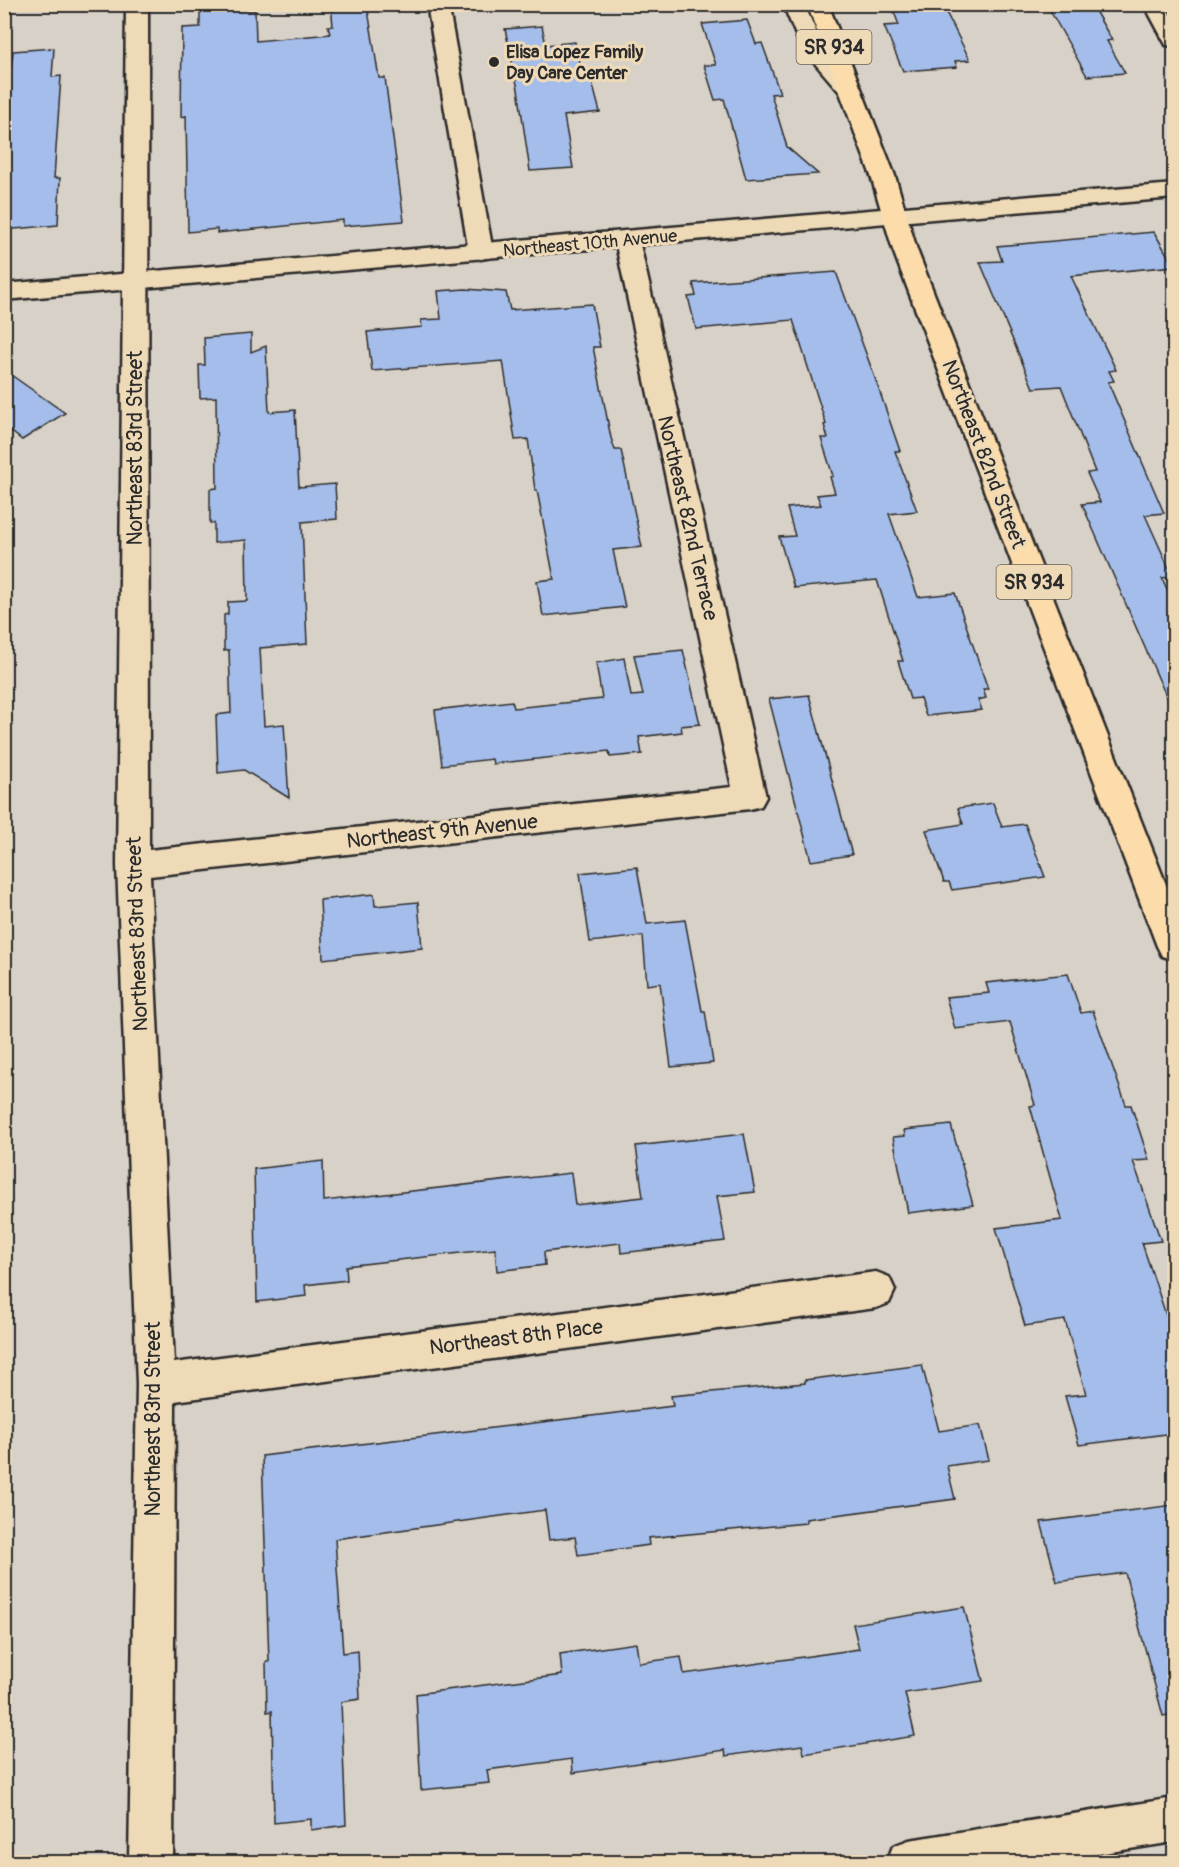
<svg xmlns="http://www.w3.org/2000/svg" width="1179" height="1867" font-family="Pangolin,sans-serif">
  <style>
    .building { fill: #a4bdea; stroke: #2b2b2b; stroke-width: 1.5 }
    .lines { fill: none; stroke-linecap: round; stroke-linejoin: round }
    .minor-casing { stroke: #2b2b2b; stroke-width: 5 }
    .tertiary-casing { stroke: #2b2b2b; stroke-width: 5 }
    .primary-casing { stroke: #2b2b2b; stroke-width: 5 }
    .minor { fill: #efdab8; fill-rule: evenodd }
    .tertiary { fill: #efdab8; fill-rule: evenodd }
    .primary { fill: #fddcac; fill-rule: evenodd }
    .poi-dot { fill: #2b2b2b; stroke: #efdab8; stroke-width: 2 }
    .labels { text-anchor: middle; stroke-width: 6; stroke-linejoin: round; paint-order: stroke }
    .far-poi-label { font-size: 18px; font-weight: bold; fill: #2b2b2b; stroke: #efdab8; text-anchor: start }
    .far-street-label { font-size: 18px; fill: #2b2b2b; stroke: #efdab8 }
    .shield { fill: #efdab8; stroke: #666055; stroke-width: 1.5 }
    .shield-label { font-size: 20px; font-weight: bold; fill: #2b2b2b }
    .street-label { font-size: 21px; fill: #2b2b2b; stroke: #efdab8 }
  </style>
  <rect width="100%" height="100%" fill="#d8d1c7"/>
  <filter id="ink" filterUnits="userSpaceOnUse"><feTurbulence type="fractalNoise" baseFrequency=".0167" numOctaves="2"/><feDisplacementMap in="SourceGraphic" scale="12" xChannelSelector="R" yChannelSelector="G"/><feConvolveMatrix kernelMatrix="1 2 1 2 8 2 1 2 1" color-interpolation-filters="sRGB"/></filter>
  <g filter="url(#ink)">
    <!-- building -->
    <g class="building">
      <path d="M248 4V11L255 10 256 41 330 34 328 26H333L331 4H367L379 78H385L404 221 343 226V220L217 233V229L188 232 186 116 181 117 182 28 200 27V7Z"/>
      <path d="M942 4 970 60 955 61 957 67 903 71 884 26 899 25 892 7Z"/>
      <path d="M1091 4 1112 40 1107 41 1125 73 1087 76 1048 7Z"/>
      <path d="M747 20 756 44 762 43 780 93 771 94 787 147 818 174 746 179 724 99 715 100 704 65H716L702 24Z"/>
      <path d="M542 26 546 45 575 42 584 79 591 78 600 112 564 116 573 168 530 171 518 89 505 29Z"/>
      <path d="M54 48 52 77 61 76 54 178H60L58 225 4 230V69L11 68 13 51Z"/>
      <path d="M1154 232 1174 266 1071 276 1116 370 1109 371 1114 381 1108 382 1164 513 1145 515 1173 577 1162 578 1174 605V714L1082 504 1100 502 1087 473 1095 472 1061 386 1033 388 980 262 1002 261 997 246Z"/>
      <path d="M836 272 875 378 900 451H895L917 511 889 514 918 597 955 593 988 689H983L986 698 978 700 982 710 926 716 920 698 910 699 898 661H903L877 580 794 588 779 537 795 536 787 508 821 505 817 495 835 493 830 477 833 476 821 438H828L824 425 826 424 793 320 696 329 688 297 696 296 693 283Z"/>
      <path d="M465 289 506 292 510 310 592 304 600 347H593L611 438 615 450H621L642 547 613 550 625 607 543 616 537 581 554 579 537 490H535L528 439 515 440 503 361 372 371 367 332 422 327 421 320 441 319 438 291Z"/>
      <path d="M251 334V352L266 346 269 412 295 410 299 487 335 484 337 519 302 522 307 644 260 648 264 726 284 724 289 798 244 770 218 773 216 715 231 713 229 650 224 651V615L228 614V602L247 601 246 540 214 543V523H210V489L217 488 216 397 200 398 199 365H205L204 338Z"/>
      <path d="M4 370 65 413 22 440 4 426Z"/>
      <path d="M683 650 700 724 681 726 682 732 639 737 642 754 610 757 609 751 493 764 492 759 442 765 435 710 512 701 514 708 602 699 596 663 624 658 631 696 643 695 634 655Z"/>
      <path d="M809 695 828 765 852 855 811 861 769 699Z"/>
      <path d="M993 803 1002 827 1025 824 1045 877 952 890 949 882H944L926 830 963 824 958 808Z"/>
      <path d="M637 867 647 924 685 920 702 1011H705L713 1063 671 1067 660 983 647 985 643 936 590 942 580 873Z"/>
      <path d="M374 894 375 906 418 902 422 948 323 959 320 900Z"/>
      <path d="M1068 974 1081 1013 1093 1011 1126 1105H1131L1149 1160 1133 1161 1161 1241 1142 1243 1169 1324 1174 1323V1433L1079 1445 1065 1396 1086 1394 1065 1320 1025 1326 996 1228 1062 1220 1030 1106 1035 1105 1010 1022 955 1029 946 997 989 993 986 983Z"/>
      <path d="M951 1125 973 1205 908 1213 893 1137 905 1136 904 1130Z"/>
      <path d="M744 1134 755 1192 717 1196 725 1241 621 1253 620 1243 544 1252 545 1265 497 1271 495 1249 346 1266 347 1280 305 1285 306 1296 257 1302 254 1169 323 1161 324 1201 571 1173 575 1205 643 1197 636 1146Z"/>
      <path d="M922 1365 939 1431 980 1425 989 1460 947 1466 955 1499 806 1519V1523L648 1538 649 1545 578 1555 575 1537 549 1540 545 1510 335 1539 343 1653 358 1651 360 1699 341 1702 346 1825 311 1830V1819L274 1823 272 1711 267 1712 266 1662H269L262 1456 673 1406 671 1396 805 1383V1380Z"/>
      <path d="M1174 1505V1714L1163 1716 1125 1573 1057 1582 1041 1522Z"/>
      <path d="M964 1607 983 1681 905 1693 915 1736 804 1754 802 1745 726 1756 725 1750 573 1773 572 1759 487 1770 489 1783 421 1790 416 1694 562 1675 560 1654 636 1643 639 1663 681 1657 684 1674 859 1649 853 1624Z"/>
    </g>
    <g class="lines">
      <defs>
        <g id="minor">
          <path d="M126 4H148L149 850 732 787 615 240 618 235 627 233 636 235 639 240 766 797 761 806 750 809 150 876 174 1363 876 1272 889 1277 895 1290 889 1303 876 1308 175 1401 173 1862H129L137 1384 117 865Z"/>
          <path d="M427 4H448L493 252 490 257 481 259 472 257 469 252Z"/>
          <path d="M783 4H804L822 45 858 85 861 90 858 95H842L801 47Z"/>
          <path d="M1144 4H1165L1174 22V46L1166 45Z"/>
          <path d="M1174 1798V1842L1047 1862H887L893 1846 909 1840Z"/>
        </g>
        <path id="tertiary" d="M1174 184V198L4 300V284Z"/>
        <path id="primary" d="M807 4H828L895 176 917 250 1174 905V960L1162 956 1157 946 893 250 871 176Z"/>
      </defs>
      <!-- minor casing -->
      <use href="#minor" class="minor-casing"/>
      <!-- tertiary casing -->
      <use href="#tertiary" class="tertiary-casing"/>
      <!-- primary casing -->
      <use href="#primary" class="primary-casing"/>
      <!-- minor -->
      <use href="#minor" class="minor"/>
      <!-- tertiary -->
      <use href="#tertiary" class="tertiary"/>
      <!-- primary -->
      <use href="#primary" class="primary"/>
    </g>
  </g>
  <!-- markers -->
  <circle class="poi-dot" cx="494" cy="62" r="6"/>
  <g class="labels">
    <!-- far-poi labels -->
    <g class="far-poi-label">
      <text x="506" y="58">Elisa Lopez Family<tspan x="506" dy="21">Day Care Center</tspan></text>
    </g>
    <!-- far-street labels -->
    <g class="far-street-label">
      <text transform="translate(590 243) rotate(-5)" y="6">Northeast 10th Avenue</text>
    </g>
    <!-- shield labels -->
    <g class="shield">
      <rect x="796.5" y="30" width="75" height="34" rx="4.5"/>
      <rect x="996.5" y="565" width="75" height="34" rx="4.5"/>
    </g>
    <g class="shield-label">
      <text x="834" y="54">SR 934</text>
      <text x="1034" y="589">SR 934</text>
    </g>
    <!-- street labels -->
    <g class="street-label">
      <text transform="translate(135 448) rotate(-90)" y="7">Northeast 83rd Street</text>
      <text transform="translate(984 454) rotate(69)" y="7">Northeast 82nd Street</text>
      <text transform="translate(688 518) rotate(77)" y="7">Northeast 82nd Terrace</text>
      <text transform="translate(442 831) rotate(-6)" y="7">Northeast 9th Avenue</text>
      <text transform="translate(137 934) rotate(-92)" y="7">Northeast 83rd Street</text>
      <text transform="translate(516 1337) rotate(-7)" y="7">Northeast 8th Place</text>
      <text transform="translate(153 1419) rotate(-90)" y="7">Northeast 83rd Street</text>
    </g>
  </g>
  <!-- margin -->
  <rect width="1179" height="1867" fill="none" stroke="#efdab8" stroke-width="24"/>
  <rect x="12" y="12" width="1155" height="1843" fill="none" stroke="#2b2b2b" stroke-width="2" filter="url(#ink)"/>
</svg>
